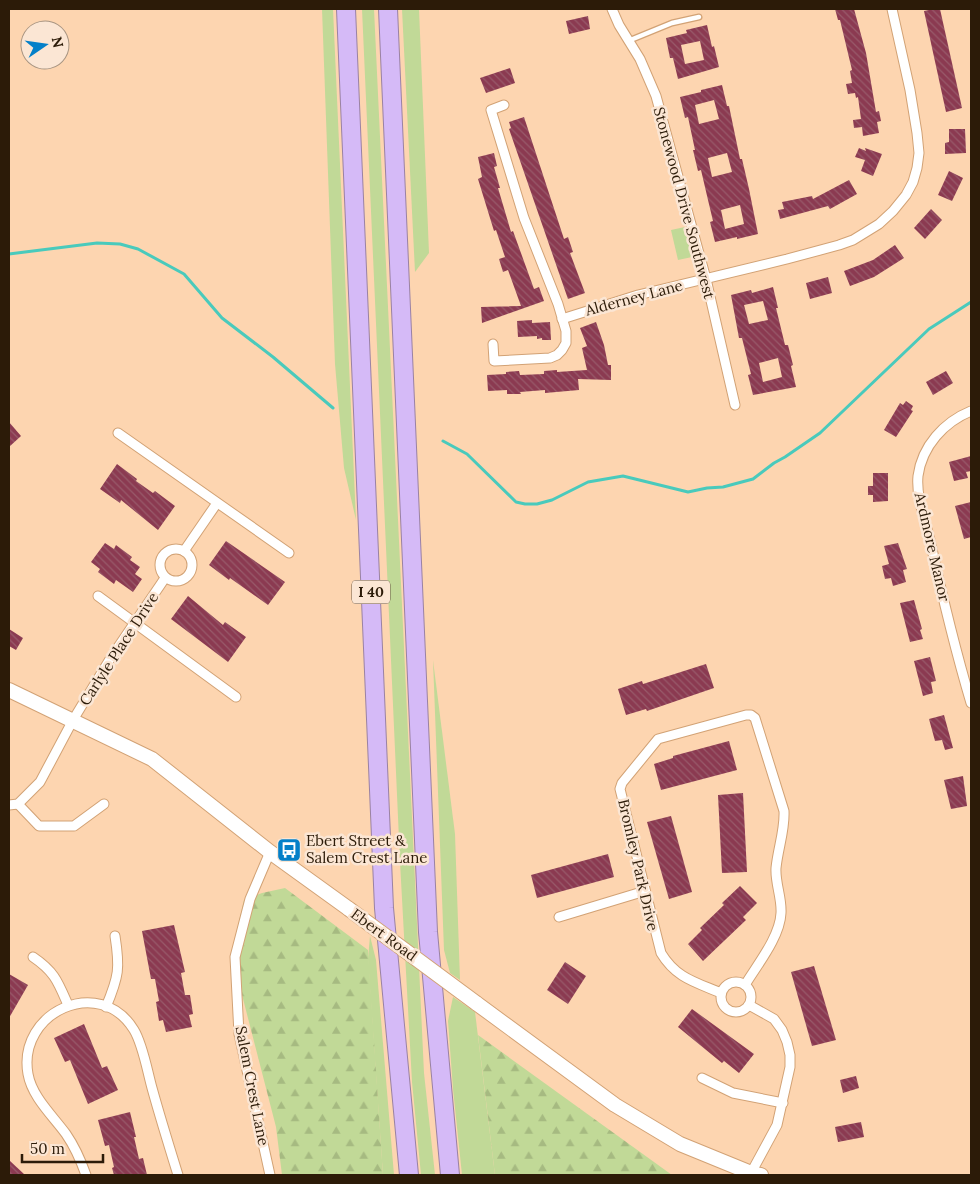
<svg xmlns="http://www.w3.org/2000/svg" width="980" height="1184" font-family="Lora,serif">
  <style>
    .grass { fill: #c1d997 }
    .forest { fill: url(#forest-firs) }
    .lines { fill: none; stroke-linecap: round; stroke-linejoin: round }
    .stream { stroke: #49cabc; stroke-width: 3 }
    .building { fill: url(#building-back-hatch); fill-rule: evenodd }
    .service-casing { stroke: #d2a275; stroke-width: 7 }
    .minor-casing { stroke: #d2a275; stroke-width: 11 }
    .secondary-casing { stroke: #d2a275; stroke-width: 16 }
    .motorway-casing { stroke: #9a82a3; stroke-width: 20 }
    .service { stroke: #fff; stroke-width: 4.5 }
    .minor { stroke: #fff; stroke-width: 9 }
    .secondary { stroke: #fff; stroke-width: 14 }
    .motorway { stroke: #d5baf7; stroke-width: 18 }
    .secondary-bridge-casing { stroke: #d2a275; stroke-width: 16; stroke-linecap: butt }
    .secondary-bridge { stroke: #fff; stroke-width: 14 }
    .labels { text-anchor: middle; stroke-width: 5; stroke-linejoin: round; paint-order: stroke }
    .shield { fill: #fbe6d4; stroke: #6a5845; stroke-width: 1 }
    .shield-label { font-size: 14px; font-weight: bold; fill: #2c1b08 }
    .street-label { font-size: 15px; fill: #2c1b08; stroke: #fbe6d4 }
    .poi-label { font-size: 15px; fill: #2c1b08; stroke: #fbe6d4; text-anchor: start }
  </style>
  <defs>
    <pattern id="forest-firs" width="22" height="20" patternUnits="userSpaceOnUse" patternTransform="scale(1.25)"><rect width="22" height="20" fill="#c1d997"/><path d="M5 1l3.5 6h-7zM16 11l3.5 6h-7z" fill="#a6ba81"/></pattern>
    <pattern id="building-back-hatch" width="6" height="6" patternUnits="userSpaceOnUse" patternTransform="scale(1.25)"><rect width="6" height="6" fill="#8b3a51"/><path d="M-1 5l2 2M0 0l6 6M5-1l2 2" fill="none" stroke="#985a6a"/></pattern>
  </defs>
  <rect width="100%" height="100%" fill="#fdd5b0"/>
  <!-- grass -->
  <g class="grass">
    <path d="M322 9H333L356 520 344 468 335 364Z"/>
    <path d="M362 9H374L424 1073 435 1175H421L412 1082 400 862Z"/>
    <path d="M402 9H419L429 253 415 272Z"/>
    <path d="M685 227 692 257 678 260 671 230Z"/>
    <path d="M433 660 455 834 460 980 450 973 444 950Z"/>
    <path d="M370 936 376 960 394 1175H383L368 959Z"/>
    <path d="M453 997 475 1012 495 1175H462L453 1089 448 1021Z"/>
  </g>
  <!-- forest -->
  <g class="forest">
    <path d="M285 888 368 950 383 1175H282L276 1127 241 991 236 934 244 900 262 893Z"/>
    <path d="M478 1035 672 1175H495Z"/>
  </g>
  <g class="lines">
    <!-- stream -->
    <g class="stream">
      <path d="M9 254 97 243 120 244 138 249 184 274 222 318 273 357 333 408"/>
      <path d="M443 441 467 454 516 502 525 504H537L552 500 588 482 623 476 688 492 707 488 723 487 753 479 774 463 785 457 820 433 929 329 971 302"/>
    </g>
  </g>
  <!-- building -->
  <g class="building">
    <path d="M835 9H854L866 53 876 112 879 111 881 121 877 122 879 133 863 136 862 127 854 128 853 120 861 119 858 97 856 98 855 93 848 94 846 84 852 83 850 71 852 70 840 20H838Z"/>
    <path d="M934 9H940L962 108 946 112 924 11Z"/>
    <path d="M588 16 590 29 569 34 566 21Z"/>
    <path d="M707 25 712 47 714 46 719 67 678 79 673 58H670L666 38 687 33 686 30ZM700 41 704 60 685 64 681 45Z"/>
    <path d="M510 68 515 83 486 93 480 78Z"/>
    <path d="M722 85 727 106H729L740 159H742L749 189 758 234 737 239V237L715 242 710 222 713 221 708 200 701 170 698 171 693 150H695L688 117 685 118 680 97 701 92V90ZM714 100 719 119 699 124 695 105ZM727 153 732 172 712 177 708 158ZM740 205 744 224 725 229 721 210Z"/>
    <path d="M524 117 564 239 568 237 573 252 570 253 585 293 568 299 509 129 511 128 509 122Z"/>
    <path d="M949 129H965L966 153 945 154V143L949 142Z"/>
    <path d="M859 148 866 151 865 148 882 154 873 176 861 171 865 160 855 157Z"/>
    <path d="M494 153 497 166 494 167 500 188H498L511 232 513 231 534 289 539 287 544 301 482 323 481 307 521 306 508 270 503 272 499 259 505 257 496 230 494 231 478 179 482 177 478 157Z"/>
    <path d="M949 171 963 178 952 201 938 195Z"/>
    <path d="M849 180 857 194 830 209 828 206 780 219 778 210 784 209 782 202 812 196 813 199Z"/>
    <path d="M931 209 942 220 925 239 914 228Z"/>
    <path d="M895 245 904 258 874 277 850 286 844 271 873 260Z"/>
    <path d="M828 277 832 293 810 299 806 283Z"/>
    <path d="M773 287 778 308H776L785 345H788L793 365 791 366 796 387 753 395 748 375 751 374 742 338H739L731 295 751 290 752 293ZM763 301 768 320 749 324 744 305ZM778 358 782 377 763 382 759 363Z"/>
    <path d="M532 320V323L550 322 551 340H542V338L537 339V336L518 337 517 321Z"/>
    <path d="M596 322 604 345 608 365H611V380L578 379 579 390 545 393V390L520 392 521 394H507V390L488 391 487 375 506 374V372L519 371 520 375 544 374V371L557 370V372L587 370 582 348 587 346 580 328Z"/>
    <path d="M946 371 953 383 933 395 926 382Z"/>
    <path d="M906 401 913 406 911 410 913 411 896 437 884 430 900 403 903 405Z"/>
    <path d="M9 422 21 436 9 447Z"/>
    <path d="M971 456V471L966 472 968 478 954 481 949 462Z"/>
    <path d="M117 464 137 479 136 481 153 493 155 491 175 506 158 530 121 500 120 503 100 489Z"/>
    <path d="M873 473H888V501L873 502V495H868V486H873Z"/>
    <path d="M971 502V537L964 539 955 506Z"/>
    <path d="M226 541 285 582 268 605 230 578 229 580 209 565Z"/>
    <path d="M105 543 114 549 116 545 132 557 130 560 140 567 135 574 142 579 133 592 116 580 114 584 98 572 100 569 91 562Z"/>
    <path d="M898 543 907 569 903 570 906 582 893 586 891 578 885 579 882 566 889 564 884 546Z"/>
    <path d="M188 596 223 625 225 622 246 637 228 662 171 619Z"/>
    <path d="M914 600 922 629 920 630 923 639 910 642 900 603Z"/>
    <path d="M9 629 23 638 16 650 9 646Z"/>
    <path d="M930 657 936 681 931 682 933 693 923 696 914 661Z"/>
    <path d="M706 664 714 688 647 711 646 709 626 715 618 689 642 681 643 684Z"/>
    <path d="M944 715 953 748 945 750 942 740 935 741 929 719Z"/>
    <path d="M729 741 737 770 661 790 654 764 673 758V756Z"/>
    <path d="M963 776 967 806 951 809 944 780Z"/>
    <path d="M743 793 747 872 722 873 718 795Z"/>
    <path d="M671 816 692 892 669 899 647 822Z"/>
    <path d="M608 854 614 877 537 898 531 875Z"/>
    <path d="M740 886 757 903 743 917 746 920 703 961 688 944 702 930 700 928 724 905 722 903Z"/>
    <path d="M174 925 185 972 181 973 185 995H190L193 1014 189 1015 192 1027 166 1032 163 1020 159 1021 156 1002 159 1001 155 979H151L142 931Z"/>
    <path d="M565 962 586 976 568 1004 547 990Z"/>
    <path d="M814 966 836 1040 812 1046 791 972Z"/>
    <path d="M9 974 28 985 9 1018Z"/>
    <path d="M692 1009 754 1054 739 1073 724 1061 722 1063 678 1027Z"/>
    <path d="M84 1024 102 1068 107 1066 118 1090 88 1104 70 1060 65 1062 54 1038Z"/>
    <path d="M856 1076 859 1088 843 1093 840 1080Z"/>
    <path d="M130 1112 136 1137H134L139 1159 143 1158 147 1175H114L112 1168 114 1167 109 1145 105 1146 98 1120Z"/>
    <path d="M861 1122 864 1137 838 1142 835 1127Z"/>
    <path d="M9 1160 25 1175H9Z"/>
  </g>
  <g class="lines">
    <defs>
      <path id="service" d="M628 41 672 23 699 17"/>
      <g id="minor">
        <path d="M612 9 619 25 640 59 656 96 706 279 735 405"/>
        <path d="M562 319 638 295 787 259 839 245 853 240 879 224 893 211 906 195 913 182 917 168 919 153 917 133 910 90 892 9"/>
        <path d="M493 344 494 361 550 358 557 355 562 350 566 343V331L558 304 524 218 491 110 504 105"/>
        <path d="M971 411C944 422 922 446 918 476 916 497 925 520 930 540 942 595 955 649 971 703"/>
        <path d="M118 433 289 553"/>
        <circle cx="176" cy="565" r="16"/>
        <path d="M184 551 217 503"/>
        <path d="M98 596 236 697"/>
        <path d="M18 804 39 826H74L104 804"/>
        <path d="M9 805 18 804 40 782 73 720 110 659 165 578"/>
        <path d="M270 852 250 899 235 957 239 1034 270 1175"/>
        <path d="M559 917 645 891"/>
        <path d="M33 957C55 972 58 982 68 1005"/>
        <circle cx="736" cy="997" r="15"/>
        <path d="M721 993C695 982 676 978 661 953L620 789 622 783 658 739 746 715H751L755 718 784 811C785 830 778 848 776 868 775 883 782 898 781 913 780 937 757 965 745 985"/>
        <path d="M749 1005 774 1019 782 1030 787 1042 790 1055V1067L777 1125 751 1173"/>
        <path d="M106 1007C119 976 120 968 115 936"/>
        <path d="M702 1078 733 1093 783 1103"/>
        <path d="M86 1175C81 1161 75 1147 66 1134 53 1116 32 1097 28 1074 17 1012 100 974 134 1030 143 1045 147 1070 152 1088 160 1117 169 1146 178 1175"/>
      </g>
      <g id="secondary">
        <path d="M9 690 152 759 270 852 349 909"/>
        <path d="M476 1003 615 1105 680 1144 751 1173 761 1175"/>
      </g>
      <g id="motorway">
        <path d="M346 9 384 908 409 1175"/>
        <path d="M388 9 428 932 450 1175"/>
      </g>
    </defs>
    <!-- service casing -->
    <use href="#service" class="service-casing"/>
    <!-- minor casing -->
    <use href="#minor" class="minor-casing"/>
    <!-- secondary casing -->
    <use href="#secondary" class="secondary-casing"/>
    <!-- motorway casing -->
    <use href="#motorway" class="motorway-casing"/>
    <!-- service -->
    <use href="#service" class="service"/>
    <!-- minor -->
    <use href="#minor" class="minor"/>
    <!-- secondary -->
    <use href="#secondary" class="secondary"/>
    <!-- motorway -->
    <use href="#motorway" class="motorway"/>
    <defs>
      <path id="secondary-bridge" d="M349 909 476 1003"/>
    </defs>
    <!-- secondary-bridge casing -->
    <use href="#secondary-bridge" class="secondary-bridge-casing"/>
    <!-- secondary-bridge -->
    <use href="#secondary-bridge" class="secondary-bridge"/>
  </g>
  <!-- icons -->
  <defs>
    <symbol id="bus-square" viewBox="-11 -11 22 22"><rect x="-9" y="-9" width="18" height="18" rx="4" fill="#0480c9" stroke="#fbe6d4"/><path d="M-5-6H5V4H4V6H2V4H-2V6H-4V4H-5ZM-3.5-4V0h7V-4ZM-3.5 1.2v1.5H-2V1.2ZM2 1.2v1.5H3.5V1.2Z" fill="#fff"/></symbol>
  </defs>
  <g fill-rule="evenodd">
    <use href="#bus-square" x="275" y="836" width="28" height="28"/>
  </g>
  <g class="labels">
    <!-- shield labels -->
    <rect class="shield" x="352" y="580.5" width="38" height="23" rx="4"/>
    <g class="shield-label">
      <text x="371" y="597">I 40</text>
    </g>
    <!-- street labels -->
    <g class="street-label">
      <text transform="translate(684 203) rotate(75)" y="5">Stonewood Drive Southwest</text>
      <text transform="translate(634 298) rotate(-15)" y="5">Alderney Lane</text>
      <text transform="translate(932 547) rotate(77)" y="5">Ardmore Manor</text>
      <text transform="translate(119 649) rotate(-57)" y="5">Carlyle Place Drive</text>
      <text transform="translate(638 865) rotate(77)" y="5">Bromley Park Drive</text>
      <text transform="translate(384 935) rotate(36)" y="5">Ebert Road</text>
      <text transform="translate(252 1086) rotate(79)" y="5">Salem Crest Lane</text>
    </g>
    <!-- poi labels -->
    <g class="poi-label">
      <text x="306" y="846">Ebert Street &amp;<tspan x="306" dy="17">Salem Crest Lane</tspan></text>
    </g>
  </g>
  <!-- border -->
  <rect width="980" height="1184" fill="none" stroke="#2c1b08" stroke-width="20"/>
  <!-- north arrow -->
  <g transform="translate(45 45) rotate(77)"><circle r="24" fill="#fbe6d4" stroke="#a89582"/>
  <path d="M0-4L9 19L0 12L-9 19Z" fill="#0480c9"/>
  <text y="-8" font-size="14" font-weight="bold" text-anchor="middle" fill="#2c1b08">N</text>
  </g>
  <!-- scale -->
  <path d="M22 1154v8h81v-8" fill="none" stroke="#2c1b08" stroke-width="2.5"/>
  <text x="30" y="1154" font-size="15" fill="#2c1b08" stroke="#fbe6d4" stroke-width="4" paint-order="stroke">50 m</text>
</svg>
